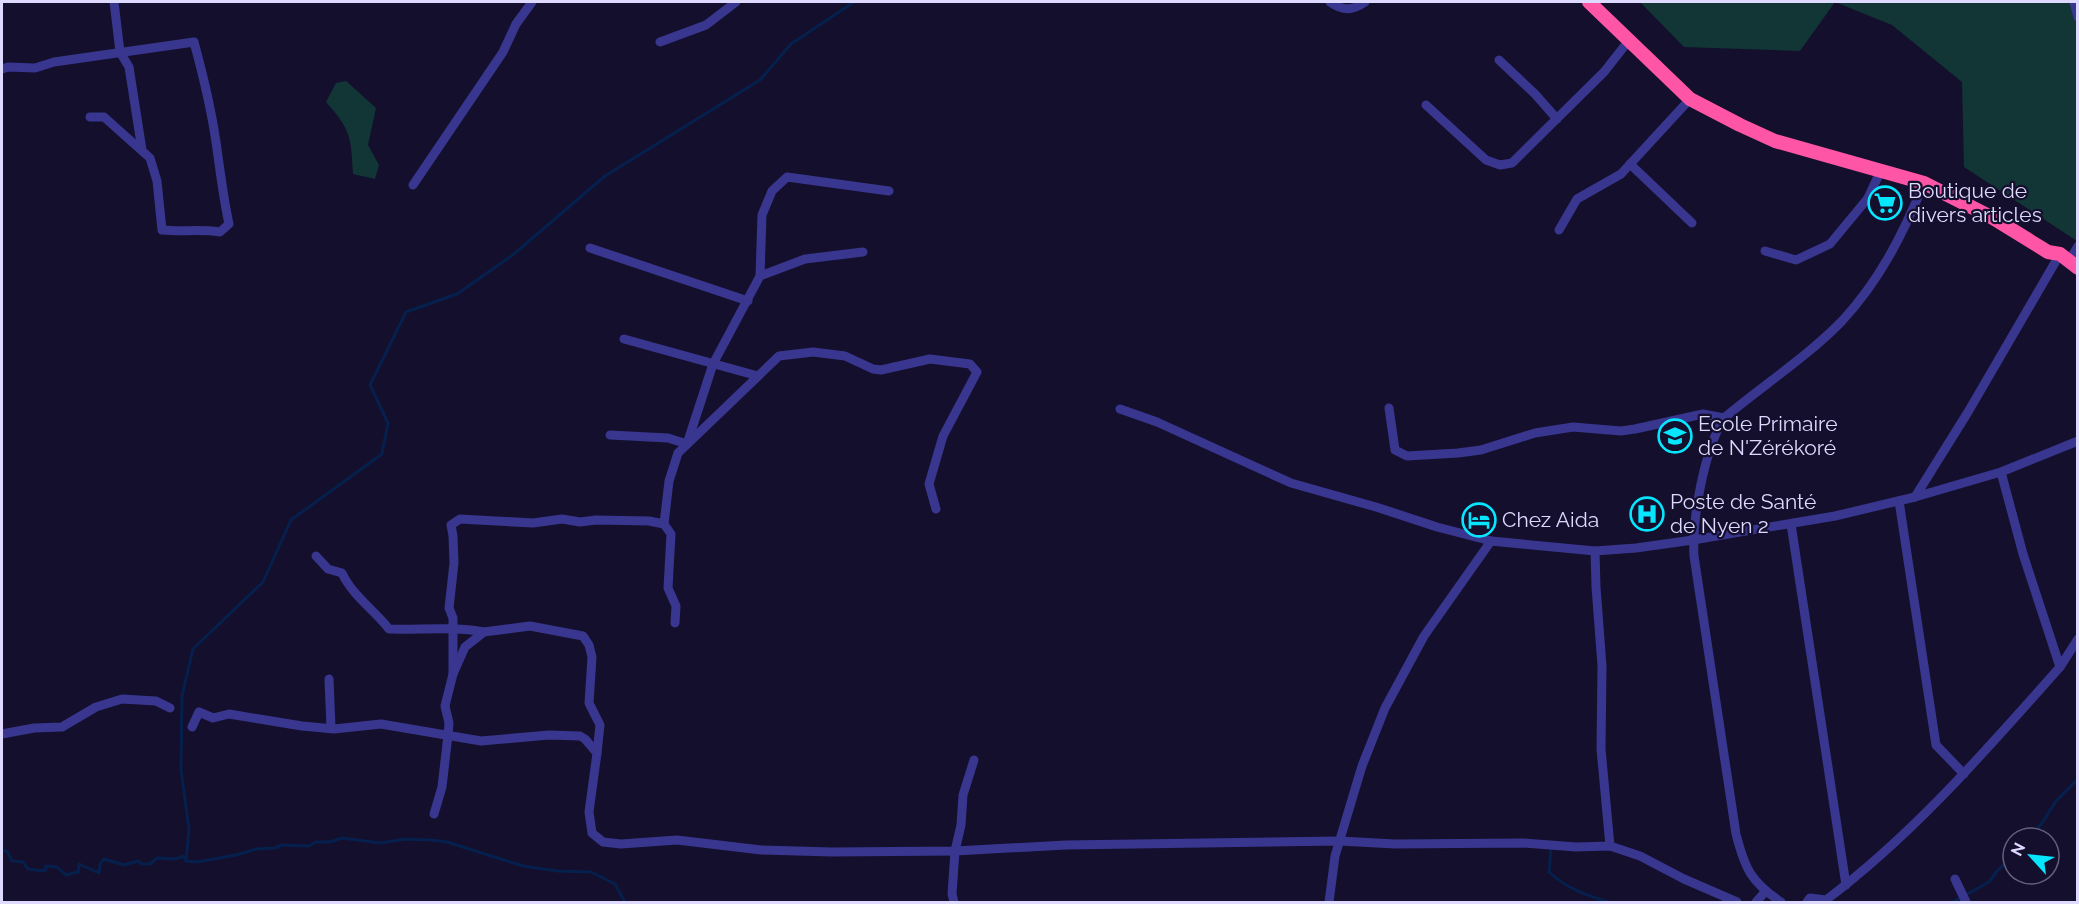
<svg xmlns="http://www.w3.org/2000/svg" width="2079" height="904" font-family="Raleway,sans-serif">
  <style>
    .green { fill: #113635 }
    .lines { fill: none; stroke-linecap: round; stroke-linejoin: round }
    .stream { stroke: #06204e; stroke-width: 3 }
    .minor { stroke: #39368f; stroke-width: 9 }
    .highway { stroke: #ff55a6; stroke-width: 14 }
    .labels { text-anchor: middle; stroke-width: 4.5; stroke-linejoin: round; paint-order: stroke }
    .poi-label { font-size: 21px; fill: #dedaff; stroke: #140f2c; text-anchor: start }
  </style>
  <rect width="100%" height="100%" fill="#140f2c"/>
  <!-- green -->
  <g class="green">
    <path d="M1640 2H2077V241L1964 167 1962 82 1892 25 1835 2 1800 51 1684 47Z"/>
    <path d="M346 81 376 108 368 145 379 165 375 179 353 174C351 137 351 130 326 102L336 83Z"/>
  </g>
  <g class="lines">
    <!-- stream -->
    <g class="stream">
      <path d="M2029 838 2042 823 2056 801 2078 779"/>
      <path d="M1551 848 1549 872C1566 888 1586 895 1608 902"/>
      <path d="M2 851H7L12 861 23 862 28 869 45 871 46 866 57 867 66 875 78 872 79 864 99 873 100 864 104 859 124 865 138 861 142 864H150L157 858 176 859 183 856 186 861 197 862 236 855 257 849 275 848 282 845 309 846 316 842H330L342 838 380 843 406 839 431 840 447 842 523 866 557 871 591 872 615 884 625 902"/>
      <path d="M186 861 189 829 181 770 182 696 193 649 263 582 291 520 382 454 388 423 370 385 406 312 457 294 514 254 605 176 760 80 791 44 854 2"/>
      <path d="M1953 902 1989 882 1997 871 2013 856"/>
    </g>
    <!-- minor -->
    <g class="minor">
      <path d="M114 2 120 52 129 67 142 150"/>
      <path d="M1330 2C1343 11 1352 11 1365 2"/>
      <path d="M2074 2 2078 17"/>
      <path d="M660 42 706 25 736 2"/>
      <path d="M1499 60 1535 94 1557 119"/>
      <path d="M2 69 8 67 35 68 54 62 194 42C203 75 211 108 216 142 220 169 223 197 229 224L220 232C199 229 182 232 162 230L157 181 150 158 104 117H90"/>
      <path d="M1426 105 1486 160 1500 165 1512 163 1604 72 1630 39"/>
      <path d="M1630 164 1692 223"/>
      <path d="M413 185 503 52 516 24 532 2"/>
      <path d="M1559 230 1577 199 1621 174 1690 99"/>
      <path d="M590 248 748 301"/>
      <path d="M1765 251 1796 260 1830 244 1868 198 1881 170"/>
      <path d="M2069 261 2078 246"/>
      <path d="M760 276 762 215 772 191 787 177 889 191"/>
      <path d="M624 339 758 376"/>
      <path d="M1389 408 1395 450 1407 456 1458 453 1481 450 1535 433 1573 427 1621 431 1635 429 1703 414 1724 418"/>
      <path d="M1120 409 1157 422 1291 483 1376 507 1437 527 1491 541 1595 551 1636 548 1693 540 1835 516 1915 497 2001 472 2078 441"/>
      <path d="M610 435 668 438 687 444 713 364 760 276 805 259 863 252"/>
      <path d="M2001 472 2023 554 2060 667"/>
      <path d="M1915 497 1968 412 2060 254"/>
      <path d="M1899 501 1936 745 1964 774"/>
      <path d="M664 524 669 481 678 453 779 356 813 352 845 356 873 369 881 370 930 359 970 364 977 372 943 436 929 484 936 509"/>
      <path d="M1791 524 1846 885"/>
      <path d="M1595 551 1596 587 1602 666 1601 749 1610 846"/>
      <path d="M316 556 328 569 342 573C352 595 374 610 389 629 421 630 452 626 484 632"/>
      <path d="M453 674V618L449 608 454 563 453 536 451 525 460 519 533 523 562 519 580 522 596 520 649 521 664 524 671 534 668 588 676 606 675 623"/>
      <path d="M329 679 331 728"/>
      <path d="M192 727 199 712 213 718 229 714 302 726 334 729 381 724 481 741 549 735 580 736 585 739 597 753 589 812 592 833 603 842 621 844 677 840 761 850 832 852 955 851 1066 845 1340 841 1395 844 1523 843 1576 847 1610 846 1640 856 1684 879 1737 902"/>
      <path d="M2 734 34 728 62 727 96 707 122 699 156 701 170 708"/>
      <path d="M434 814 442 787 448 735 449 723 445 706 453 674 465 647 484 632 530 626 583 636 589 645 592 657 589 703 600 725 597 753"/>
      <path d="M1955 879 1966 902"/>
      <path d="M954 902 952 894 955 851 961 825 963 795 974 760"/>
      <path d="M1329 902 1335 856 1362 766 1385 708 1424 636 1491 541"/>
      <path d="M1756 902 1765 892"/>
      <path d="M1781 902C1751 882 1745 869 1736 834L1694 556C1692 518 1704 451 1724 418 1762 386 1807 357 1842 321 1880 280 1903 234 1924 183"/>
      <path d="M1807 902 1810 898 1826 900C1914 834 1987 749 2060 667L2078 639"/>
    </g>
    <!-- highway -->
    <path class="highway" d="M1589 2 1690 99 1740 125 1775 141 1924 183 1993 218 2048 252 2060 254 2078 268"/>
  </g>
  <!-- icons -->
  <defs>
    <symbol id="supermarket-ring" viewBox="-11 -11 22 22"><circle r="9.5" fill="#140f2c" stroke="#06e6ff" stroke-width="1.5"/><path d="M-6-5.5h2.5l.6 2H6L4.5 2H-2.5L-4.4-4H-6ZM-1.5 3.2a1.3 1.3 0 1 0 .1 0ZM3 3.2a1.3 1.3 0 1 0 .1 0Z" fill="#06e6ff"/></symbol>
    <symbol id="school-ring" viewBox="-11 -11 22 22"><circle r="9.5" fill="#140f2c" stroke="#06e6ff" stroke-width="1.5"/><path d="M0-5L7-2L0 1L-7-2ZM-4 1L0 2.5L4 1V4Q0 6-4 4Z" fill="#06e6ff"/></symbol>
    <symbol id="hospital-ring" viewBox="-11 -11 22 22"><circle r="9.5" fill="#140f2c" stroke="#06e6ff" stroke-width="1.5"/><path d="M-5-5h3v3.5h4V-5h3V5h-3V1.5h-4V5h-3Z" fill="#06e6ff"/></symbol>
    <symbol id="hotel-ring" viewBox="-11 -11 22 22"><circle r="9.5" fill="#140f2c" stroke="#06e6ff" stroke-width="1.5"/><path d="M-6-4.5h1.5V1H6V5H4.5V3h-9V5H-6ZM-4 0a1.8 1.8 0 1 1 3.6 0ZM.5 0V-2.5h3Q6-2.5 6 0Z" fill="#06e6ff"/></symbol>
  </defs>
  <g fill-rule="evenodd">
    <use href="#supermarket-ring" x="1866" y="184" width="38" height="38"/>
    <use href="#school-ring" x="1656" y="417" width="38" height="38"/>
    <use href="#hospital-ring" x="1628" y="495" width="38" height="38"/>
    <use href="#hotel-ring" x="1460" y="501" width="38" height="38"/>
  </g>
  <g class="labels">
    <!-- poi labels -->
    <g class="poi-label">
      <text x="1908" y="198">Boutique de<tspan x="1908" dy="24">divers articles</tspan></text>
      <text x="1698" y="431">Ecole Primaire<tspan x="1698" dy="24">de N'Zérékoré</tspan></text>
      <text x="1670" y="509">Poste de Santé<tspan x="1670" dy="24">de Nyen 2</tspan></text>
      <text x="1502" y="527">Chez Aida</text>
    </g>
  </g>
  <!-- border -->
  <rect width="2079" height="904" fill="none" stroke="#dedaff" stroke-width="6"/>
  <!-- north arrow -->
  <g transform="translate(2031 856) rotate(297)"><circle r="28" fill="#140f2c" stroke="#656080" stroke-width="1.5"/>
  <path d="M0-4.5L10 22L0 15L-10 22Z" fill="#06e6ff"/>
  <text y="-9" font-size="16" font-weight="bold" text-anchor="middle" fill="#dedaff">N</text>
  </g>
</svg>
